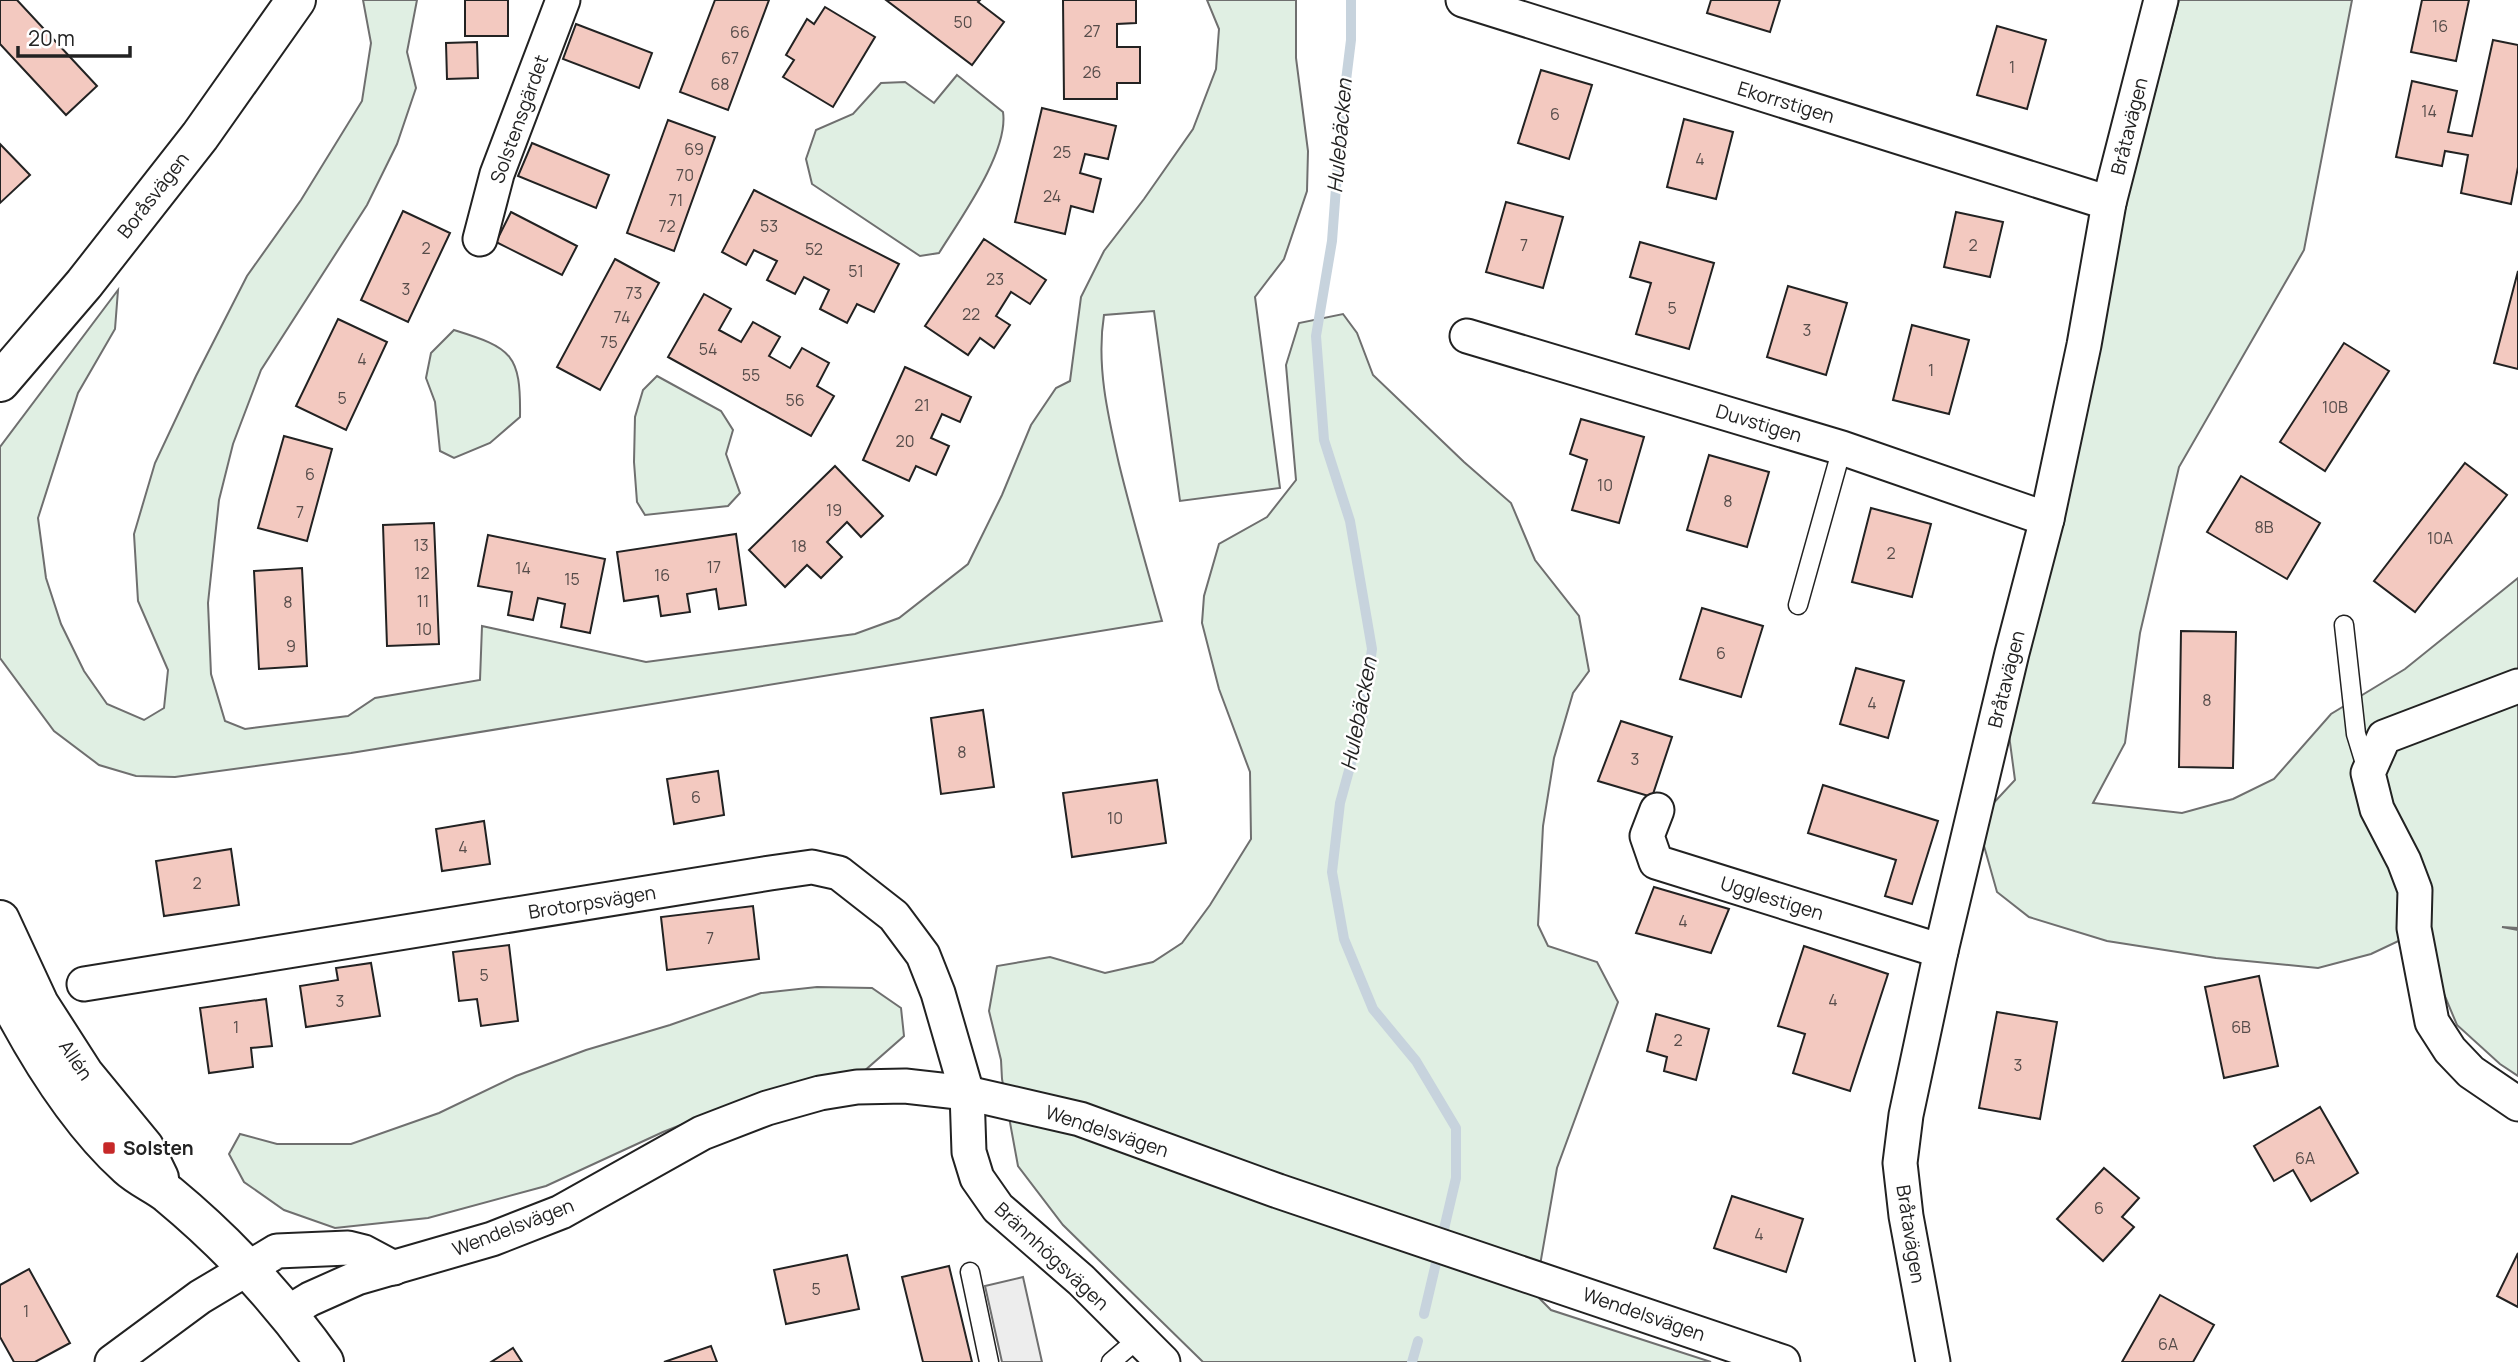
<svg xmlns="http://www.w3.org/2000/svg" width="2518" height="1362" font-family="Manrope,sans-serif">
  <style>
    .green { fill: #e0efe3; stroke: #6f6f6f; stroke-width: 2 }
    .parking { fill: #ededed; stroke: #6f6f6f; stroke-width: 2 }
    .lines { fill: none; stroke-linecap: round; stroke-linejoin: round }
    .stream { stroke: #c7d3dd; stroke-width: 10 }
    .building { fill: #f3c9c0; stroke: #222; stroke-width: 2 }
    .lane-casing { stroke: #222; stroke-width: 21 }
    .street-casing { stroke: #222; stroke-width: 37 }
    .secondary-casing { stroke: #222; stroke-width: 42 }
    .lane { stroke: #fff; stroke-width: 18 }
    .street { stroke: #fff; stroke-width: 33 }
    .secondary { stroke: #fff; stroke-width: 38 }
    .poi-dot { fill: #c62828; stroke: #fff; stroke-width: 2.5 }
    .labels { text-anchor: middle; stroke-width: 5; stroke-linejoin: round; paint-order: stroke }
    .number-label { font-size: 16px; fill: #564c4a }
    .street-label { font-size: 19px; fill: #222; stroke: #fff }
    .poi-label { font-size: 19px; font-weight: bold; fill: #222; stroke: #fff; text-anchor: start }
    .water-label { font-size: 21px; font-style: italic; fill: #222; stroke: #fff }
  </style>
  <rect width="100%" height="100%" fill="#fff"/>
  <!-- green -->
  <g class="green">
    <path d="M363 0H417L407 52 416 88 397 144 367 205 261 370 233 444 219 500 208 603 211 674 225 721 245 729 348 716 375 698 480 680 482 626 646 662 855 634 899 618 968 564 1002 495 1031 425 1056 388 1070 381 1081 297 1104 251 1144 199 1193 129 1216 69 1219 29 1207 0H1296V58L1308 151 1307 191 1284 259 1255 297 1280 488 1180 501 1154 311 1104 315C1096 365 1108 416 1119 464 1132 517 1147 569 1162 621L351 753 175 777 136 776 99 765 54 731 0 658V447L118 290 115 329 78 393 38 518 46 578 61 624 84 671 107 704 144 720 164 708 168 670 138 601 134 534 155 463 196 376 247 276 301 200 362 101 371 43Z"/>
    <path d="M2179 0H2352L2304 250 2179 467 2140 633 2125 743 2093 803 2182 813 2233 799 2274 779 2331 714 2405 669 2518 578V928L2502 927 2518 930V1076L2500 1064 2457 1025 2431 963 2430 926 2371 954 2318 968 2216 958 2107 941 2029 917 1997 892 1984 846 1988 809 2015 780 2009 735 2099 304Z"/>
    <path d="M957 75 1003 112C1009 152 960 219 939 253L920 256 812 184 806 159 816 130 853 114 881 83 905 82 934 103Z"/>
    <path d="M1343 314 1357 333 1373 375 1464 462 1511 503 1535 560 1579 616 1589 671 1573 693 1554 758 1543 826 1538 925 1548 946 1597 962 1618 1002 1557 1168 1535 1294 1551 1310 1711 1362H1203L1063 1225 1018 1166 1002 1079 1001 1060 989 1011 997 966 1050 957 1105 973 1153 962 1182 943 1210 905 1251 839 1250 772 1219 689 1202 623 1204 596 1219 544 1267 517 1296 480 1286 365 1299 323Z"/>
    <path d="M454 330C512 348 521 354 520 417L490 443 454 458 440 451 435 402 426 378 431 353Z"/>
    <path d="M657 376 721 411 733 430 726 454 740 493 728 506 645 515 637 502 634 462 635 417 643 390Z"/>
    <path d="M817 987 872 988 901 1008 904 1036 863 1072 747 1099 663 1132 546 1186 428 1218 335 1228 284 1210 244 1182 229 1154 240 1134 277 1144H351L439 1113 516 1076 586 1050 670 1025 761 993Z"/>
  </g>
  <!-- parking -->
  <path class="parking" d="M1023 1277 1042 1362H1002L985 1286Z"/>
  <g class="lines">
    <!-- stream -->
    <g class="stream">
      <path d="M1351 0V40L1341 121 1332 241 1316 336 1324 440 1350 521 1372 649 1361 727 1340 803 1332 872 1344 939 1373 1009 1416 1061 1456 1128V1178L1424 1314"/>
      <path d="M1412 1362 1418 1341"/>
    </g>
  </g>
  <!-- building -->
  <g class="building">
    <path d="M0 0H17L97 86 66 115 0 44Z"/>
    <rect x="465" y="0" width="43" height="36"/>
    <path d="M715 0H769L728 110 680 92Z"/>
    <path d="M886 0H980L978 2 1004 22 972 65Z"/>
    <path d="M1063 0H1136V23L1117 24V47H1140V83H1117V99H1064Z"/>
    <path d="M1711 0H1780L1770 32 1707 13Z"/>
    <path d="M2422 0H2469L2456 61 2411 52Z"/>
    <path d="M825 7 875 37 833 107 783 77 794 60 786 55 807 19 814 24Z"/>
    <path d="M576 24 652 53 639 88 563 59Z"/>
    <path d="M1997 26 2046 40 2027 109 1977 95Z"/>
    <path d="M2493 40 2518 45V167L2511 204 2461 193 2468 155 2445 151 2442 166 2396 157 2412 81 2457 91 2448 132 2472 136Z"/>
    <path d="M477 42 478 78 447 79 446 43Z"/>
    <path d="M1541 70 1592 85 1569 159 1518 143Z"/>
    <path d="M1042 108 1116 126 1108 159 1085 154 1080 173 1101 179 1093 212 1071 206 1065 234 1015 222Z"/>
    <path d="M1684 119 1733 132 1716 199 1667 187Z"/>
    <path d="M668 120 715 137 674 251 627 233Z"/>
    <path d="M532 143 609 175 596 208 518 176Z"/>
    <path d="M0 144 30 175 0 203Z"/>
    <path d="M754 190 899 264 874 312 857 304 847 323 820 309 829 290 804 277 795 294 767 280 777 261 754 250 746 265 722 252Z"/>
    <path d="M1506 202 1563 217 1543 288 1486 272Z"/>
    <path d="M403 211 450 233 408 322 361 300Z"/>
    <path d="M511 212 577 246 562 275 496 242Z"/>
    <path d="M1956 212 2003 222 1990 277 1944 267Z"/>
    <path d="M984 239 1046 280 1030 304 1011 292 996 316 1010 325 994 348 980 338 968 355 925 326Z"/>
    <path d="M1640 242 1714 263 1689 349 1636 334 1651 283 1630 277Z"/>
    <path d="M615 259 659 283 600 390 557 367Z"/>
    <path d="M2518 271V369L2494 363Z"/>
    <path d="M1788 286 1847 303 1826 375 1767 357Z"/>
    <path d="M704 294 731 309 719 330 741 342 753 322 780 337 769 356 790 368 802 348 829 363 817 386 834 396 811 436 668 357Z"/>
    <path d="M338 319 387 342 346 430 296 406Z"/>
    <path d="M1912 325 1969 340 1949 414 1893 400Z"/>
    <path d="M2344 343 2389 371 2325 471 2280 442Z"/>
    <path d="M905 367 971 397 960 422 942 414 931 438 949 446 936 475 916 466 909 481 863 460Z"/>
    <path d="M1581 419 1644 437 1619 523 1572 510 1587 460 1570 454Z"/>
    <path d="M284 436 332 449 307 541 258 528Z"/>
    <path d="M1709 455 1769 472 1747 547 1687 530Z"/>
    <path d="M2465 463 2507 495 2415 612 2374 581Z"/>
    <path d="M835 466 883 516 861 537 847 522 827 542 842 557 821 578 807 565 785 587 749 550Z"/>
    <path d="M2241 476 2320 523 2287 579 2207 532Z"/>
    <path d="M1871 508 1931 524 1912 597 1852 582Z"/>
    <path d="M434 523 439 644 387 646 383 525Z"/>
    <path d="M736 534 746 605 719 609 716 589 687 594 690 612 661 616 658 596 624 601 617 552Z"/>
    <path d="M488 535 605 559 590 633 561 627 565 604 538 598 533 620 508 615 512 592 478 586Z"/>
    <path d="M302 568 307 666 259 669 254 571Z"/>
    <path d="M1702 608 1763 626 1741 697 1680 679Z"/>
    <path d="M2181 631 2236 632 2233 768 2179 767Z"/>
    <path d="M1856 668 1904 681 1888 738 1840 724Z"/>
    <path d="M983 710 994 787 941 794 931 718Z"/>
    <path d="M1621 721 1672 737 1652 797 1598 781Z"/>
    <path d="M718 771 724 815 674 824 667 779Z"/>
    <path d="M1157 780 1166 843 1072 857 1063 793Z"/>
    <path d="M1823 785 1938 821 1912 904 1885 896 1896 860 1808 833Z"/>
    <path d="M484 821 490 864 442 871 436 829Z"/>
    <path d="M231 849 239 905 164 916 156 861Z"/>
    <path d="M1654 887 1729 909 1711 953 1636 933Z"/>
    <path d="M753 906 759 959 667 970 661 917Z"/>
    <path d="M509 945 518 1021 481 1026 477 999 459 1001 453 952Z"/>
    <path d="M1804 946 1888 974 1850 1091 1793 1073 1805 1034 1778 1026Z"/>
    <path d="M371 963 380 1016 306 1027 300 986 338 980 336 968Z"/>
    <path d="M2259 976 2278 1066 2224 1078 2205 987Z"/>
    <path d="M266 999 272 1046 251 1048 253 1067 209 1073 200 1008Z"/>
    <path d="M1997 1012 2057 1022 2040 1119 1979 1108Z"/>
    <path d="M1656 1014 1709 1029 1696 1080 1664 1071 1667 1057 1647 1051Z"/>
    <path d="M2320 1107 2358 1173 2311 1201 2293 1170 2274 1181 2254 1146Z"/>
    <path d="M2104 1168 2139 1198 2122 1217 2134 1227 2103 1261 2057 1219Z"/>
    <path d="M1732 1196 1803 1219 1786 1272 1714 1248Z"/>
    <path d="M2518 1253V1307L2497 1296Z"/>
    <path d="M847 1255 859 1309 786 1324 774 1270Z"/>
    <path d="M949 1266 972 1362H923L902 1277Z"/>
    <path d="M29 1269 70 1343 35 1362H14L0 1337V1285Z"/>
    <path d="M2160 1295 2214 1325 2193 1362H2122Z"/>
    <path d="M711 1346 717 1362H664Z"/>
    <path d="M513 1348 522 1362H491Z"/>
  </g>
  <g class="lines">
    <defs>
      <g id="lane">
        <path d="M1798 605 1842 448"/>
        <path d="M2344 625 2356 734 2367 770"/>
        <path d="M970 1272 989 1362"/>
        <path d="M1111 1362 1139 1338"/>
      </g>
      <g id="street">
        <path d="M1463 0 2109 203"/>
        <path d="M480 239 497 174 563 0"/>
        <path d="M1467 336 1842 448 2047 519"/>
        <path d="M2518 686 2384 737 2368 773 2377 809 2404 861 2415 890 2414 928 2432 1022 2450 1050 2471 1072 2518 1104"/>
        <path d="M1657 810 1647 836 1656 862 1941 951"/>
        <path d="M84 984 770 873 812 867 839 873 894 916 923 955 938 993 967 1093 969 1152 977 1178 998 1208 1081 1280 1163 1362"/>
        <path d="M287 1313 310 1299 357 1278 492 1239 561 1212 702 1133 767 1108 820 1093 857 1087 905 1086 967 1093 1080 1119 1278 1191 1783 1362"/>
        <path d="M112 1362 200 1297 277 1251 348 1248 364 1252 394 1268"/>
        <path d="M1933 1362 1906 1216 1900 1163 1906 1115 1941 951 2012 653 2047 519 2084 345 2109 203 2161 0"/>
      </g>
      <g id="secondary">
        <path d="M0 382 84 284 200 136 296 0"/>
        <path d="M0 920 39 1004 84 1074 144 1147 159 1178"/>
        <path d="M0 983C32 1047 74 1118 128 1167 140 1178 155 1184 168 1194 226 1242 280 1300 324 1362"/>
      </g>
    </defs>
    <!-- lane casing -->
    <use href="#lane" class="lane-casing"/>
    <!-- street casing -->
    <use href="#street" class="street-casing"/>
    <!-- secondary casing -->
    <use href="#secondary" class="secondary-casing"/>
    <!-- lane -->
    <use href="#lane" class="lane"/>
    <!-- street -->
    <use href="#street" class="street"/>
    <!-- secondary -->
    <use href="#secondary" class="secondary"/>
  </g>
  <!-- markers -->
  <rect class="poi-dot" x="102" y="1141" width="14" height="14" rx="3.5"/>
  <g class="labels">
    <!-- number labels -->
    <g class="number-label">
      <text x="963" y="28">50</text>
      <text x="2440" y="32">16</text>
      <text x="1092" y="37">27</text>
      <text x="740" y="38">66</text>
      <text x="730" y="64">67</text>
      <text x="2012" y="73">1</text>
      <text x="1092" y="78">26</text>
      <text x="720" y="90">68</text>
      <text x="2429" y="117">14</text>
      <text x="1555" y="120">6</text>
      <text x="694" y="155">69</text>
      <text x="1062" y="158">25</text>
      <text x="1700" y="165">4</text>
      <text x="685" y="181">70</text>
      <text x="1052" y="202">24</text>
      <text x="676" y="206">71</text>
      <text x="667" y="232">72</text>
      <text x="769" y="232">53</text>
      <text x="1524" y="251">7</text>
      <text x="1973" y="251">2</text>
      <text x="426" y="254">2</text>
      <text x="814" y="255">52</text>
      <text x="856" y="277">51</text>
      <text x="995" y="285">23</text>
      <text x="406" y="295">3</text>
      <text x="634" y="299">73</text>
      <text x="1672" y="314">5</text>
      <text x="971" y="320">22</text>
      <text x="622" y="323">74</text>
      <text x="1807" y="336">3</text>
      <text x="609" y="348">75</text>
      <text x="708" y="355">54</text>
      <text x="362" y="365">4</text>
      <text x="1931" y="376">1</text>
      <text x="751" y="381">55</text>
      <text x="342" y="404">5</text>
      <text x="795" y="406">56</text>
      <text x="922" y="411">21</text>
      <text x="2335" y="413">10B</text>
      <text x="905" y="447">20</text>
      <text x="310" y="480">6</text>
      <text x="1605" y="491">10</text>
      <text x="1728" y="507">8</text>
      <text x="834" y="516">19</text>
      <text x="300" y="518">7</text>
      <text x="2264" y="533">8B</text>
      <text x="2440" y="544">10A</text>
      <text x="421" y="551">13</text>
      <text x="799" y="552">18</text>
      <text x="1891" y="559">2</text>
      <text x="714" y="573">17</text>
      <text x="523" y="574">14</text>
      <text x="422" y="579">12</text>
      <text x="662" y="581">16</text>
      <text x="572" y="585">15</text>
      <text x="423" y="607">11</text>
      <text x="288" y="608">8</text>
      <text x="424" y="635">10</text>
      <text x="291" y="652">9</text>
      <text x="1721" y="659">6</text>
      <text x="2207" y="706">8</text>
      <text x="1872" y="709">4</text>
      <text x="962" y="758">8</text>
      <text x="1635" y="765">3</text>
      <text x="696" y="803">6</text>
      <text x="1115" y="824">10</text>
      <text x="463" y="853">4</text>
      <text x="197" y="889">2</text>
      <text x="1683" y="927">4</text>
      <text x="710" y="944">7</text>
      <text x="484" y="981">5</text>
      <text x="1833" y="1006">4</text>
      <text x="340" y="1007">3</text>
      <text x="236" y="1033">1</text>
      <text x="2241" y="1033">6B</text>
      <text x="1678" y="1046">2</text>
      <text x="2018" y="1071">3</text>
      <text x="2305" y="1164">6A</text>
      <text x="2099" y="1214">6</text>
      <text x="1759" y="1240">4</text>
      <text x="816" y="1295">5</text>
      <text x="26" y="1317">1</text>
      <text x="2168" y="1350">6A</text>
    </g>
    <!-- street labels -->
    <g class="street-label">
      <text transform="translate(1786 102) rotate(17)" y="7">Ekorrstigen</text>
      <text transform="translate(519 119) rotate(-70)" y="7">Solstensgärdet</text>
      <text transform="translate(2129 126) rotate(-76)" y="7">Bråtavägen</text>
      <text transform="translate(153 195) rotate(-52)" y="7">Boråsvägen</text>
      <text transform="translate(1759 423) rotate(17)" y="7">Duvstigen</text>
      <text transform="translate(2006 679) rotate(-76)" y="7">Bråtavägen</text>
      <text transform="translate(1772 898) rotate(17)" y="7">Ugglestigen</text>
      <text transform="translate(592 902) rotate(-9)" y="7">Brotorpsvägen</text>
      <text transform="translate(76 1060) rotate(56)" y="7">Allén</text>
      <text transform="translate(1107 1131) rotate(18)" y="7">Wendelsvägen</text>
      <text transform="translate(513 1227) rotate(-21)" y="7">Wendelsvägen</text>
      <text transform="translate(1911 1234) rotate(81)" y="7">Bråtavägen</text>
      <text transform="translate(1052 1256) rotate(43)" y="7">Brännhögsvägen</text>
      <text transform="translate(1644 1314) rotate(19)" y="7">Wendelsvägen</text>
    </g>
    <!-- poi labels -->
    <g class="poi-label">
      <text x="123" y="1155">Solsten</text>
    </g>
    <!-- water labels -->
    <g class="water-label">
      <text transform="translate(1340 136) rotate(-85)" y="7">Hulebäcken</text>
      <text transform="translate(1359 714) rotate(-79)" y="7">Hulebäcken</text>
    </g>
  </g>
  <!-- scale -->
  <path d="M18 46v10h112v-10" fill="none" stroke="#222222" stroke-width="3.5"/>
  <text x="28" y="46" font-size="21" fill="#222222" stroke="#ffffff" stroke-width="5" paint-order="stroke">20 m</text>
</svg>
